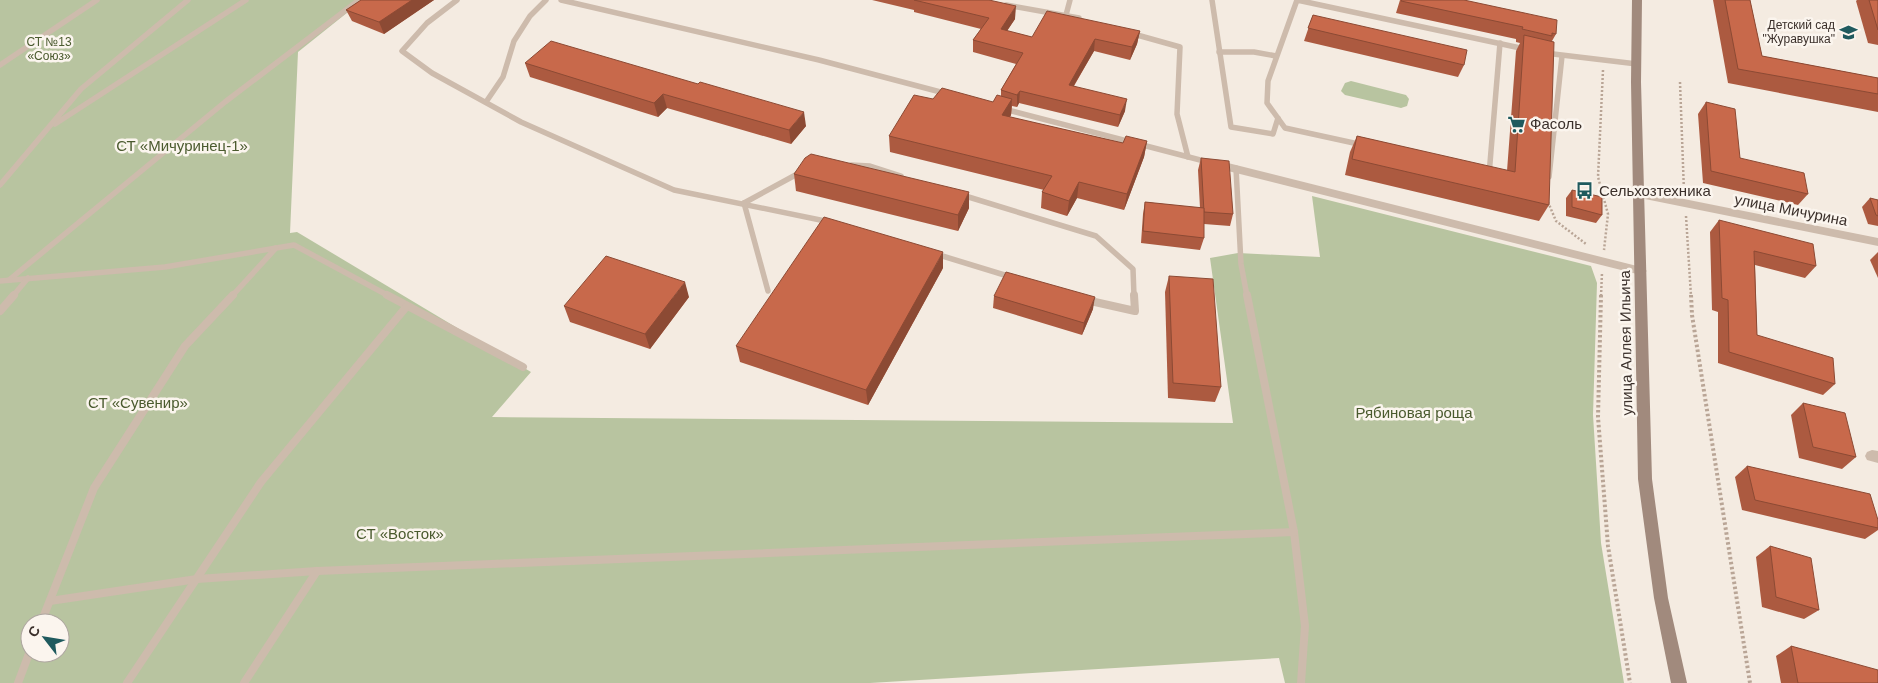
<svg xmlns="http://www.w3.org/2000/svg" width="1878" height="683" font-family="Arial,sans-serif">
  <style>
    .green { fill: #b8c4a0; fill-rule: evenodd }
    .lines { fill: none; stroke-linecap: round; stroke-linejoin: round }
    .path-far1 { stroke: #b9a596; stroke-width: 2.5; stroke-dasharray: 2 2; stroke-linecap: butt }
    .path { stroke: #b9a596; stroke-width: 4; stroke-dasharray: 2.5 2.5; stroke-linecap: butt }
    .lane-far1 { stroke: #cdbbac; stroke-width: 5.5 }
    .lane { stroke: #cdbbac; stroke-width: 8 }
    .street { fill: #cdbbac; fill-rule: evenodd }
    .secondary { fill: #a18a7d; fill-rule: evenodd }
    .wall { fill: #ac5a40 }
    .shaded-wall { fill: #8c4a34 }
    .building { fill: #c8694b; stroke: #8c4a34 }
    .labels { text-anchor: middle; stroke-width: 5; stroke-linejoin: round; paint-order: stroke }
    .far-poi-label { font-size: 12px; fill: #3b302b; stroke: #fbf5ee; text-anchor: end }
    .far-park-label { font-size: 12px; fill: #4a5a2e; stroke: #fbf5ee }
    .poi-label { font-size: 15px; fill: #3b302b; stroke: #fbf5ee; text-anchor: start }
    .park-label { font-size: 15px; fill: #4a5a2e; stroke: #fbf5ee }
    .street-label { font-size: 15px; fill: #3b302b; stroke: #fbf5ee }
  </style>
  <rect width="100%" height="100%" fill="#f4ebe1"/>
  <!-- green -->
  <g class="green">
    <path d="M0 0H363L298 52 290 233 297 232 531 372 492 417 1233 423 1210 258 1238 253 1320 257 1312 196 1591 266 1597 283 1593 415 1601 543 1624 683H1285L1279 658 870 683H0ZM30 623H60V653H30Z"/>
    <path d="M1351 81 1406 95 1409 99 1407 106 1401 108 1345 95 1341 91 1345 83Z"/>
  </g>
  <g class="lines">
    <!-- path-far1 -->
    <g class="path-far1">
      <path d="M1603 70 1598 177 1608 214 1604 250"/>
      <path d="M1680 82 1684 192"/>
      <path d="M1548 202 1556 221 1586 244"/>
      <path d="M1686 216 1691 296"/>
      <path d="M1601 296 1602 273"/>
    </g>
    <!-- path -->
    <g class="path">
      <path d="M1601 295 1598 417 1608 546 1630 683"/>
      <path d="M1691 295 1692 315 1750 683"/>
    </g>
    <!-- lane-far1 -->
    <g class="lane-far1">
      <path d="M457 0 427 23 402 51 432 73 521 122 674 190 830 222"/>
      <path d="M561 0 819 60 948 94"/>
      <path d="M1212 0 1231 127 1273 134 1278 118"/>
      <path d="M1006 5 1079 18"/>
      <path d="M1066 15 1070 0"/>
      <path d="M1130 33 1180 47 1177 114 1188 157"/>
      <path d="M1219 52H1254L1276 56"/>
      <path d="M1545 53 1637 64"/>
      <path d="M0 65 97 0"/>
      <path d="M486 102 503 77 514 41 530 16 546 0"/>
      <path d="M1004 109 1204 161"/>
      <path d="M55 124 246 0"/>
      <path d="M1363 145 1285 128 1267 103 1268 81 1297 0 1525 49"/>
      <path d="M851 165 870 166 901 176"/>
      <path d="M1236 168 1241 264 1247 296"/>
      <path d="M1489 175 1500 43"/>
      <path d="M1549 177 1562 56"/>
      <path d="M0 185 81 89 188 0"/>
      <path d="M962 195 1096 236 1133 269 1134 296"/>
      <path d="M744 203 801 172"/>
      <path d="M744 203 768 291"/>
      <path d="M936 254 1011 277"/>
      <path d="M9 280 225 102 359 0"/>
      <path d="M0 281 165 267 294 245 389 296"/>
      <path d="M13 296 28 278"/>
      <path d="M232 296 276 248"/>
    </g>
    <!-- lane -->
    <g class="lane">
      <path d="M387 295 523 367"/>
      <path d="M1247 295 1294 532 1305 626 1301 683"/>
      <path d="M1086 300 1135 311 1134 295"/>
      <path d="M0 311 14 295"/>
      <path d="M50 601 197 579 317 571 1294 532"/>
      <path d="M41 623 94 488 185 346 233 295"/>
      <path d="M18 683 30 651"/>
      <path d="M127 683 261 482 407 306"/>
      <path d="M244 683 317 571"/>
    </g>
    <!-- street -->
    <g class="street">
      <path d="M1212 159 1641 267 1647 271 1641 275 1208 166 1207 163Z"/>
      <path d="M1639 190 1878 238V246L1635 197 1633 194 1635 191Z"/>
      <path d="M1872 450 1878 451V463L1867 460 1865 456 1867 452Z"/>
    </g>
    <!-- secondary -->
    <path class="secondary" d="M1632 0H1642L1641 82 1652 479 1668 598 1687 683H1671L1654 598 1638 479 1631 82Z"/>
  </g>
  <!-- wall -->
  <g class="wall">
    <path d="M361 0H434L384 34 352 21 346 10Z"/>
    <path d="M872 0H989L1015 19 1007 31 1032 37 1140 31 1137 44 1130 60 1094 51 1074 86 1125 111 1118 127 1019 103 1017 107 1012 106 1011 115 1010 117 1123 143 1147 141 1144 157 1124 210 1077 198 1067 216 1041 208 1042 192 1044 190 890 152 889 136 933 99 993 102 1001 97V90L1016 64 973 52V40L981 29 914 12V10Z"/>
    <path d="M1400 0H1464L1556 34 1552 41 1549 205 1539 221 1345 175 1350 152 1357 136 1507 171 1516 51 1520 43 1516 42V39L1396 13Z"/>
    <path d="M1713 0H1750L1762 56 1878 78V112L1728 83Z"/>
    <path d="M1857 0H1878V45L1868 43 1856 1Z"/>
    <path d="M1313 15 1464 65 1458 77 1304 41Z"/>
    <path d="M525 63 806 126 791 144 667 108 658 117 530 77Z"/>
    <path d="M1706 102 1740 158 1808 194 1798 205 1703 183 1698 114Z"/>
    <path d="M1201 158 1233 214 1230 226 1204 224V238L1200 250 1141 243 1143 214 1145 202 1200 208 1198 170Z"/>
    <path d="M794 174 969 208 958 231 796 191Z"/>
    <path d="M1572 190 1602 215 1596 223 1566 216V198Z"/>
    <path d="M1870 198 1878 200V226L1868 224 1862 207Z"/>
    <path d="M1719 220 1816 266 1805 278 1755 265 1757 335 1835 384 1823 395 1718 363V312L1712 310 1710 232Z"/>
    <path d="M1878 252V278L1870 260Z"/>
    <path d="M943 268 868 405 740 362 736 346Z"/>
    <path d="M1169 276 1221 387 1215 402 1168 398 1165 292Z"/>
    <path d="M994 296 1093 309 1082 335 993 308Z"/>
    <path d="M689 297 650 349 570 322 564 306Z"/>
    <path d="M1803 403 1856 457 1842 469 1799 458 1791 415Z"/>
    <path d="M1747 466 1878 520V530L1865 539 1742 510 1735 477Z"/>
    <path d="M1770 546 1819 610 1804 619 1762 607 1756 557Z"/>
    <path d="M1791 646 1878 683H1781L1776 656Z"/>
  </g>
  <!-- shaded-wall -->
  <g class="shaded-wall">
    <path d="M412 0H434L384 34 379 22Z"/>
    <path d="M1016 6 1015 19 1000 41 1001 29Z"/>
    <path d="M1140 31 1137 44 1130 60 1132 47Z"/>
    <path d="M1095 39 1094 51 1067 97 1069 85Z"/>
    <path d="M1020 91 1019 103 1017 107V95Z"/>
    <path d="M663 94 667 108 658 117 654 103Z"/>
    <path d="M1012 99 1011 115 1001 131 1002 115Z"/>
    <path d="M1127 99 1125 111 1118 127 1120 115Z"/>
    <path d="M804 112 806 126 791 144 789 130Z"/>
    <path d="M1147 141 1144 157 1124 210 1127 194Z"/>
    <path d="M1079 182 1077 198 1067 216 1069 201Z"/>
    <path d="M969 192V208L958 231V215Z"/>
    <path d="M943 252V268L868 405 866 390Z"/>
    <path d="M685 282 689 297 650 349 645 334Z"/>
    <path d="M1095 297 1093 309 1082 335 1084 323Z"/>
  </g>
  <!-- building -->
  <g class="building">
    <path d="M361 0H412L379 22 346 10Z"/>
    <path d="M914 0H989L1016 6 1001 29 1032 37 1047 11 1140 31 1132 47 1095 39 1069 85 1127 99 1120 115 1020 91 1017 95 1001 90 1023 53 973 40 989 18Z"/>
    <path d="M1402 0H1464L1557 20 1556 34 1552 33V36L1522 29 1523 27 1401 1Z"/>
    <path d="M1725 0H1750L1762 56 1878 78V94L1738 69Z"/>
    <path d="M1869 0H1878V30Z"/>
    <path d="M1313 15 1467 50 1464 65 1308 28Z"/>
    <path d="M1524 35 1554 42 1549 205 1352 159 1357 136 1515 172Z"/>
    <path d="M551 41 698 84 700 82 804 112 789 130 663 94 654 103 525 63Z"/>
    <path d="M942 88 993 102 997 95 1012 99 1002 115 1123 143 1126 136 1147 141 1127 194 1079 182 1069 201 1042 192 1052 176 889 136 914 95 933 99Z"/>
    <path d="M1706 102 1735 109 1740 158 1804 173 1808 194 1711 171Z"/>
    <path d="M811 154 969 192 958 215 794 174 805 158Z"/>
    <path d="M1201 158 1229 161 1233 214 1204 212Z"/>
    <path d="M1572 190 1602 197V215L1572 207Z"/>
    <path d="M1870 198 1878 200V216L1876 215Z"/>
    <path d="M1145 202 1204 208V238L1143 231Z"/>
    <path d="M824 217 943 252 866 390 736 346Z"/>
    <path d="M1719 220 1813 244 1816 266 1754 251 1757 335 1833 358 1835 384 1729 352 1728 300 1722 298Z"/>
    <path d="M606 256 685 282 645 334 564 306Z"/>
    <path d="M1006 272 1095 297 1084 323 994 296Z"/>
    <path d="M1169 276 1213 279 1221 387 1173 383Z"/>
    <path d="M1803 403 1845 413 1856 457 1813 447Z"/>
    <path d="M1747 466 1870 494 1878 520V528L1755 500Z"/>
    <path d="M1770 546 1811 558 1819 610 1776 597Z"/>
    <path d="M1791 646 1878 670V683H1798Z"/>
  </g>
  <!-- icons -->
  <defs>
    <symbol id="school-bare" viewBox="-9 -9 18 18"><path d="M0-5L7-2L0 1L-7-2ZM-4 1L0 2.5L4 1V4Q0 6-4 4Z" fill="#1f5a5e" stroke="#fbf5ee" stroke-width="2.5" paint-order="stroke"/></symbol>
    <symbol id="supermarket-bare" viewBox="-9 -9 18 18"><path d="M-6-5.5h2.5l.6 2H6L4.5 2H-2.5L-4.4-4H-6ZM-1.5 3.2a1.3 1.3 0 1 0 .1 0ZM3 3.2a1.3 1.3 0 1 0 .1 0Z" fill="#1f5a5e" stroke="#fbf5ee" stroke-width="2.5" paint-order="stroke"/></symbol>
    <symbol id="bus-bare" viewBox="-9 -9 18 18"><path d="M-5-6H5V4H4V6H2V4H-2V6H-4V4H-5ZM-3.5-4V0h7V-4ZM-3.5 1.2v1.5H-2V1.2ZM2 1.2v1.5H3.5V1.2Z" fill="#1f5a5e" stroke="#fbf5ee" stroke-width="2.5" paint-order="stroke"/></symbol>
  </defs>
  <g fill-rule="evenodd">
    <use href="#school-bare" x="1836" y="20" width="25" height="25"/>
    <use href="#supermarket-bare" x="1504" y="112" width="25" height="25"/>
    <use href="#bus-bare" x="1572" y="178" width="25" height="25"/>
  </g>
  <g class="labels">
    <!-- far-poi labels -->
    <g class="far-poi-label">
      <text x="1835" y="29">Детский сад<tspan x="1835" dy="14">"Журавушка"</tspan></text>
    </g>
    <!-- far-park labels -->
    <g class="far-park-label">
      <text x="49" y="46">СТ №13<tspan x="49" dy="14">«Союз»</tspan></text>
    </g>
    <!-- poi labels -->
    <g class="poi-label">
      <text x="1530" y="129">Фасоль</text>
      <text x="1599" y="196">Сельхозтехника</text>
    </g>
    <!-- park labels -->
    <g class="park-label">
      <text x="182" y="151">СТ «Мичуринец-1»</text>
      <text x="138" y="408">СТ «Сувенир»</text>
      <text x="1414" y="418">Рябиновая роща</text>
      <text x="400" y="539">СТ «Восток»</text>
    </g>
    <!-- street labels -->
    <g class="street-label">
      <text transform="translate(1791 210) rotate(11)" y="5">улица Мичурина</text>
      <text transform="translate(1626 343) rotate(-91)" y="5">улица Аллея Ильича</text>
    </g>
  </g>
  <!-- north arrow -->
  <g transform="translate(45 638) rotate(301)"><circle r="24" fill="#fbf5ee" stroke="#aea6a0"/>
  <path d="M0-4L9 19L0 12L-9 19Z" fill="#1f5a5e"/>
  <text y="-8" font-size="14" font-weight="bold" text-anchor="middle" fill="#3b302b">С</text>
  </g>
</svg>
